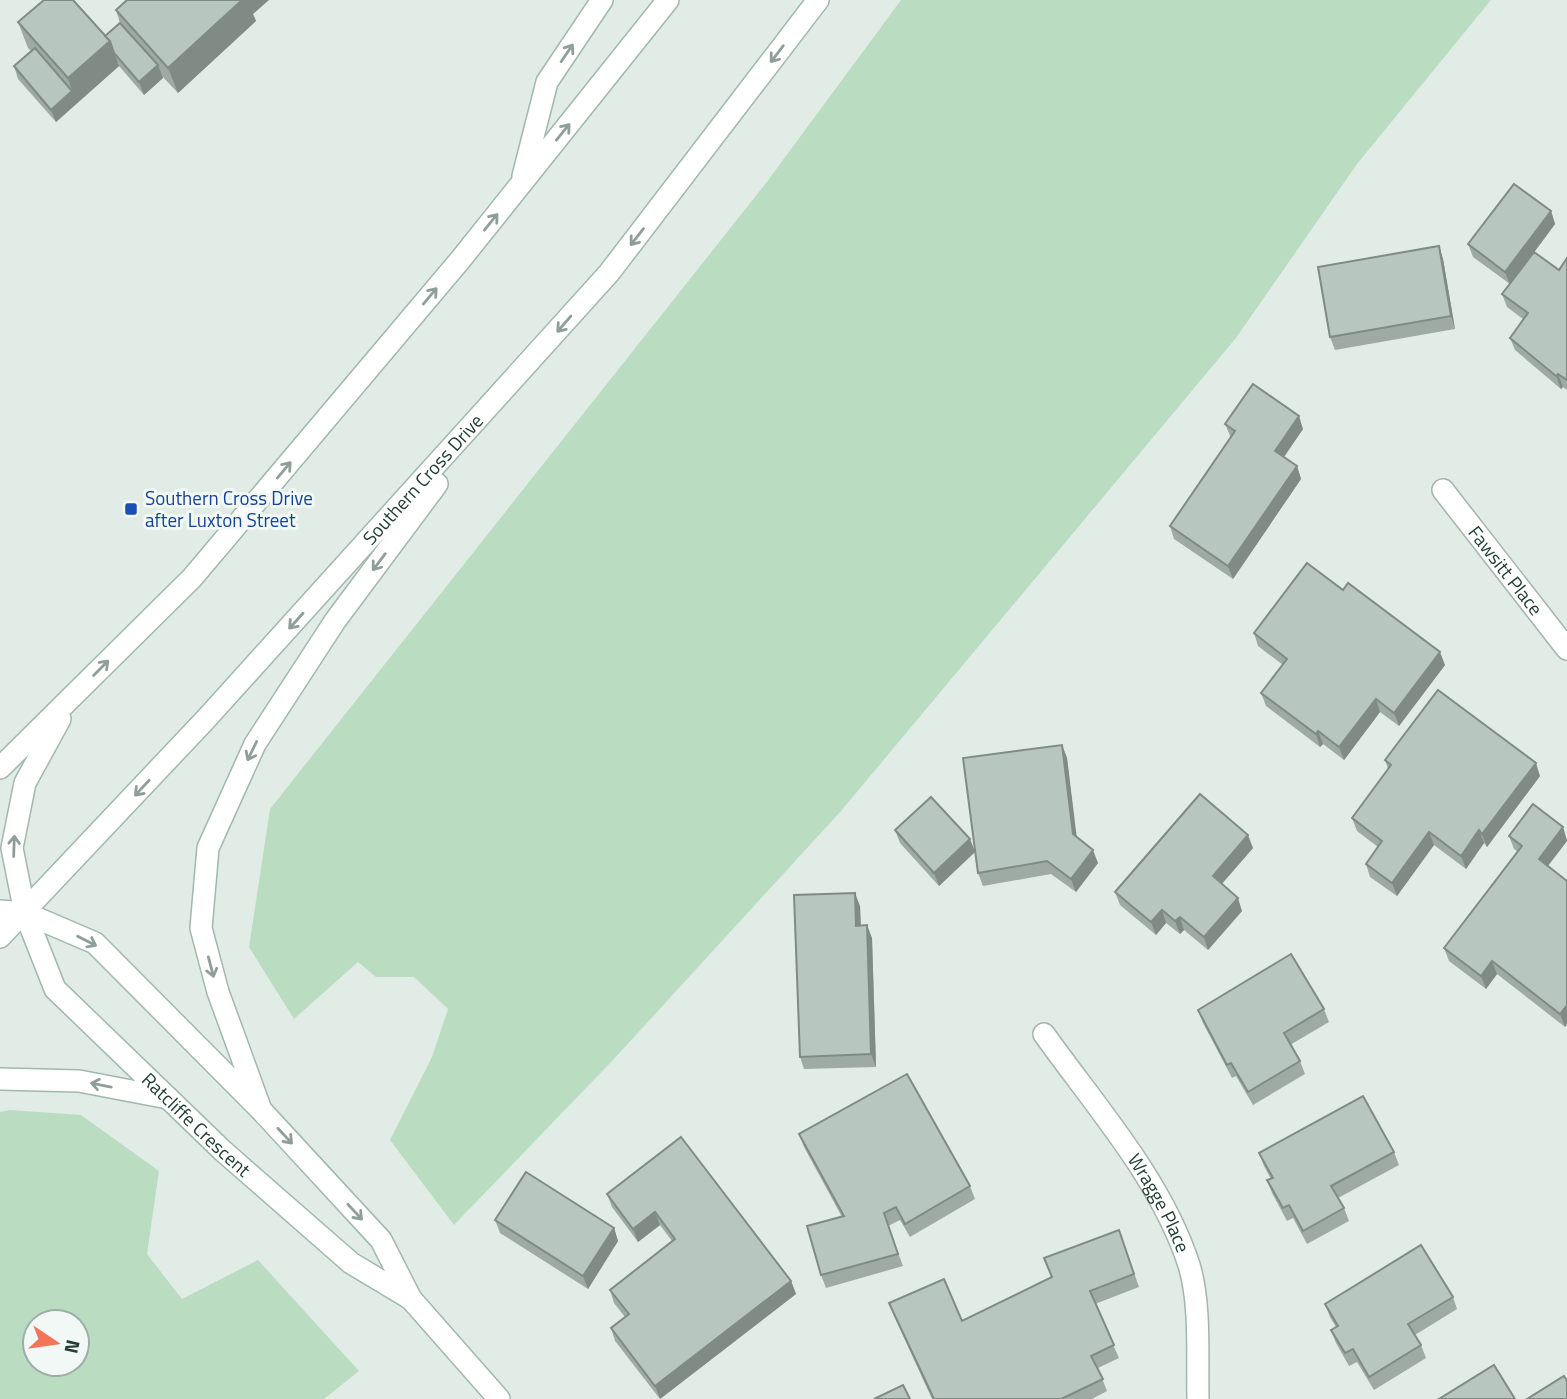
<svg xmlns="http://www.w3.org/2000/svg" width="1567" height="1399" font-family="'Titillium Web',sans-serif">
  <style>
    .green { fill: #baddc1; fill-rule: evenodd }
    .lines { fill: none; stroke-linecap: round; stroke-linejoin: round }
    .street-casing { stroke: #a4b4ae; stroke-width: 24 }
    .secondary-casing { stroke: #a0b8ae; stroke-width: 24 }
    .street { stroke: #fff; stroke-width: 21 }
    .secondary { stroke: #fff; stroke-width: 21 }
    .wall { fill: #9daba4 }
    .shaded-wall { fill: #808b86 }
    .building { fill: #b7c7bf; stroke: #808b86; stroke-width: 2 }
    .oneway { stroke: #909e9a }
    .transit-dot { fill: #1a4fb4; stroke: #f2f8f5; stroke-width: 2.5 }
    .labels { text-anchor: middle; stroke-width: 6; stroke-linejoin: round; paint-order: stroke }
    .street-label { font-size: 19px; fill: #213d34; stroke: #f2f8f5 }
    .transit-label { font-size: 19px; fill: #164399; stroke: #f2f8f5; text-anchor: start }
  </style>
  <rect width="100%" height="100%" fill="#e1ece7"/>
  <!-- green -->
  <g class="green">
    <path d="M901 0H1491L1357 164 1236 338 841 811 613 1060 454 1225 390 1140 432 1057 448 1009 414 977H376L358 962 294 1019 249 947 270 809 766 183Z"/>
    <path d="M10 1110 81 1115 159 1171 147 1254 182 1299 258 1260 359 1371 324 1399H0V1112ZM77 1322V1364H35V1322Z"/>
  </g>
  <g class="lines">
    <defs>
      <g id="street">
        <path id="s1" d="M1443 490 1567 649"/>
        <path id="s2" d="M1044 1034C1096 1107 1161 1179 1189 1265 1201 1304 1197 1358 1198 1399"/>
      </g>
      <g id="secondary">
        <path d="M523 176 547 82 602 0"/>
        <path id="s3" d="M60 719 25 783 12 848 25 913 55 989 223 1151 351 1263 411 1299"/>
        <path d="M0 768 192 578 461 259 668 0"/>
        <path d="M0 911 25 913 95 943 261 1110 381 1240 411 1299 499 1399"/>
        <path id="s4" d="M0 937 206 719 609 273 818 0"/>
        <path d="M0 1079 79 1081 168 1098"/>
        <path d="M261 1110 218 992 201 928 208 848 255 744 335 621 437 484"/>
      </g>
    </defs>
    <!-- street casing -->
    <use href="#street" class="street-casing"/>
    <!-- secondary casing -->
    <use href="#secondary" class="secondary-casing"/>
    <!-- street -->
    <use href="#street" class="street"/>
    <!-- secondary -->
    <use href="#secondary" class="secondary"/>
  </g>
  <!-- wall -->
  <g class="wall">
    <path d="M116 10 253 14 256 21 178 93 162 76 163 78 144 95 119 66 56 122 18 79 14 66 31 51 28 48 18 22 105 36 120 23Z"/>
    <path d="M1551 211 1555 224 1534 252 1559 270 1567 258V390L1563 387 1561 389 1515 350 1510 338 1523 319 1507 307 1502 294 1510 284 1473 257 1468 244Z"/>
    <path d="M1439 246 1443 259 1455 329 1335 350 1330 337Z"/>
    <path d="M1225 424 1303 429 1284 457 1297 466 1301 479 1233 579 1174 539 1170 526 1231 438Z"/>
    <path d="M1254 633 1445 665 1399 726 1380 712 1344 760 1323 744 1320 747 1266 706 1261 693 1283 665 1258 646Z"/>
    <path d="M1062 745 1067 758 1076 837 1098 863 1076 892 1051 874 983 886 978 873Z"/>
    <path d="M1385 760 1540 776 1487 847 1484 843 1466 869 1434 845 1397 896 1370 877 1366 864 1378 847 1357 831 1352 818 1388 769Z"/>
    <path d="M1563 827 1567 841 1548 866 1567 881V1024L1565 1027 1497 974 1486 989 1449 961 1444 948 1517 851 1514 849 1509 836Z"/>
    <path d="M895 830 970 839 975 852 939 886 900 843Z"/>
    <path d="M1253 848 1222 884 1242 911 1208 950 1184 930 1180 934 1166 923 1156 935 1120 905 1115 892Z"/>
    <path d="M860 906 861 925 872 938 876 1067 804 1069 800 1057Z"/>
    <path d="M1324 1009 1329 1022 1290 1045 1300 1061 1305 1074 1253 1105 1236 1076 1232 1078 1203 1023 1198 1010Z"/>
    <path d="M799 1134 970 1186 975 1199 910 1237 900 1220 888 1226 903 1266 826 1288 821 1275 842 1217 804 1147Z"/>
    <path d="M681 1137 791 1281 796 1294 660 1399 615 1341 611 1328 625 1317 614 1303 610 1290 672 1241 660 1225 638 1242 612 1207 607 1194Z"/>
    <path d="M1394 1152 1399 1165 1338 1198 1344 1208 1349 1221 1307 1244 1293 1218 1287 1221 1272 1193 1267 1180 1271 1179 1264 1166 1259 1153Z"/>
    <path d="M495 1220 614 1228 618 1241 588 1289 500 1233Z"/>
    <path d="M1119 1230 1139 1287 1095 1304 1119 1358 1098 1368 1107 1391 1092 1399H932L894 1316 889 1303 962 1321 1051 1277Z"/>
    <path d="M1453 1297 1457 1309 1415 1335 1421 1345 1426 1358 1374 1390 1357 1362 1349 1366 1336 1343 1331 1330 1336 1327 1330 1317 1325 1304Z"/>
  </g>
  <!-- shaded-wall -->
  <g class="shaded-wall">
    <path d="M242 0H269L253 14 256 21 178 93 168 68Z"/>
    <path d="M110 41 119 66 56 122 51 110 72 91 68 78Z"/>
    <path d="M158 65 163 78 144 95 139 82Z"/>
    <path d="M1551 211 1555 224 1510 285 1505 272Z"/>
    <path d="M1439 246 1443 259 1455 329 1451 316Z"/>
    <path d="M1558 374 1563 387 1561 389 1556 376Z"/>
    <path d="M1299 416 1303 429 1279 464 1275 451Z"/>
    <path d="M1297 466 1301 479 1233 579 1228 566Z"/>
    <path d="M1440 652 1445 665 1399 726 1394 713Z"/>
    <path d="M1376 699 1380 712 1344 760 1339 747Z"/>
    <path d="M1318 731 1323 744 1320 747 1316 734Z"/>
    <path d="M1062 745 1067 758 1078 847 1073 834Z"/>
    <path d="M1536 763 1540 776 1487 847 1482 834Z"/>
    <path d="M1563 827 1567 841 1543 872 1539 859Z"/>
    <path d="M1479 830 1484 843 1466 869 1461 856Z"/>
    <path d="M1429 832 1434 845 1397 896 1392 883Z"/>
    <path d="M1248 835 1253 848 1217 889 1213 876Z"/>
    <path d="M970 839 975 852 939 886 934 873Z"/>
    <path d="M1093 850 1098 863 1076 892 1071 879Z"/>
    <path d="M855 893 860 906 861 938 856 926Z"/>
    <path d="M1238 898 1242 911 1208 950 1204 937Z"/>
    <path d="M1162 910 1166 923 1156 935 1151 922Z"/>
    <path d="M1180 917 1184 930 1180 934 1175 921Z"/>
    <path d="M867 925 872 938 876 1067 871 1054Z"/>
    <path d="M1492 961 1497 974 1486 989 1481 976Z"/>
    <path d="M1567 1005V1024L1565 1027 1560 1014Z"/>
    <path d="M655 1212 660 1225 638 1242 633 1229Z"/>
    <path d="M614 1228 618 1241 588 1289 583 1276Z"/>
    <path d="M791 1281 796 1294 660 1399 655 1386Z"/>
  </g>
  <!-- building -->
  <g class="building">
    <path d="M44 0H73L110 41 68 78 18 22Z"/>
    <path d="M127 0H242L168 68 116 10Z"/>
    <path d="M120 23 158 65 139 82 114 53 110 41 105 36Z"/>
    <path d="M35 48 72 91 51 110 14 66Z"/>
    <path d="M1514 184 1551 211 1505 272 1468 244Z"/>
    <path d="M1439 246 1451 316 1330 337 1318 267Z"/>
    <path d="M1534 252 1559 270 1567 258V380L1558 374 1556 376 1510 338 1528 313 1502 294Z"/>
    <path d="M1253 384 1299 416 1275 451 1297 466 1228 566 1170 526 1235 431 1225 424Z"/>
    <path d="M1307 563 1343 590 1348 583 1440 652 1394 713 1376 699 1339 747 1318 731 1316 734 1261 693 1287 659 1254 633Z"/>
    <path d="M1438 690 1536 763 1482 834 1479 830 1461 856 1429 832 1392 883 1366 864 1382 841 1352 818 1391 765 1385 760Z"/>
    <path d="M1062 745 1073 834 1093 850 1071 879 1047 861 978 873 963 758Z"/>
    <path d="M1200 794 1248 835 1213 876 1238 898 1204 937 1180 917 1175 921 1162 910 1151 922 1115 892Z"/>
    <path d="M931 797 970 839 934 873 895 830Z"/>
    <path d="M1533 804 1563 827 1539 859 1567 881V1005L1560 1014 1492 961 1481 976 1444 948 1522 846 1509 836Z"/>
    <path d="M855 893 856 926 867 925 871 1054 800 1057 794 895Z"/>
    <path d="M1291 954 1324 1009 1284 1033 1300 1061 1248 1092 1231 1063 1227 1065 1198 1010Z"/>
    <path d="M907 1074 970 1186 905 1224 896 1207 884 1213 898 1254 821 1275 807 1226 844 1216 799 1134Z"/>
    <path d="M1363 1096 1394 1152 1331 1186 1344 1208 1303 1231 1289 1205 1283 1208 1267 1180 1273 1178 1259 1153Z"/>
    <path d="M681 1137 791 1281 655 1386 611 1328 629 1314 610 1290 675 1239 655 1212 633 1229 607 1194Z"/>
    <path d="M526 1172 614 1228 583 1276 495 1220Z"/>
    <path d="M1119 1230 1134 1274 1090 1291 1114 1345 1091 1356 1103 1379 1061 1399H934L889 1303 944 1279 962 1321 1052 1277 1044 1258Z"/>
    <path d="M1421 1245 1453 1297 1408 1324 1421 1345 1369 1377 1353 1349 1345 1353 1331 1330 1338 1326 1325 1304Z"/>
    <path d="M1494 1365 1515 1399H1439Z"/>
    <path d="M1564 1376 1567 1381V1399H1527Z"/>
    <path d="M903 1385 910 1399H874Z"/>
  </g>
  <!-- one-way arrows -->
  <defs><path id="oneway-shaft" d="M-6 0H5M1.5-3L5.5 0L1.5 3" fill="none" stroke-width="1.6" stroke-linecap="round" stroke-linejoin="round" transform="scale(1.75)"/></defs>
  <g class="oneway">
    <use href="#oneway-shaft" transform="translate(567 53) rotate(-56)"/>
    <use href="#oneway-shaft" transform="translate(777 54) rotate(127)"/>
    <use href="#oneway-shaft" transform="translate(563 132) rotate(-51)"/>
    <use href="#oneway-shaft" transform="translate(491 222) rotate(-51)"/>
    <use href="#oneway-shaft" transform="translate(637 237) rotate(128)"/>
    <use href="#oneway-shaft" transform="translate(430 296) rotate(-50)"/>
    <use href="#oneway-shaft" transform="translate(564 324) rotate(131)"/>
    <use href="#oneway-shaft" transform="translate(284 470) rotate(-50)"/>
    <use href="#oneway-shaft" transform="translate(379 562) rotate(127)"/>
    <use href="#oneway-shaft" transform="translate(296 621) rotate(132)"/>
    <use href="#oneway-shaft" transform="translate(101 668) rotate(-45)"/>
    <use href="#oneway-shaft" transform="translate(252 751) rotate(116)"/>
    <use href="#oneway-shaft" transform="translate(142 788) rotate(133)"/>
    <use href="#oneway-shaft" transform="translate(14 846) rotate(-88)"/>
    <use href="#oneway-shaft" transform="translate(87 941) rotate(27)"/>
    <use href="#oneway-shaft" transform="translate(211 967) rotate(75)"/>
    <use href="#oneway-shaft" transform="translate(101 1085) rotate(-169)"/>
    <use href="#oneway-shaft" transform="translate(285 1136) rotate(47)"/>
    <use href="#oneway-shaft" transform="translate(355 1212) rotate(47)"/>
  </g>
  <!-- markers -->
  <rect class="transit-dot" x="124" y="502" width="14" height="14" rx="3.5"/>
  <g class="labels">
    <!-- street labels -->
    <g class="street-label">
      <text dy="7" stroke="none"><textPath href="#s4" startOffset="623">Southern Cross Drive</textPath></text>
      <text dy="7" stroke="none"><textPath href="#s1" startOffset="102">Fawsitt Place</textPath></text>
      <text dy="7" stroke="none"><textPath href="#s3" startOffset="483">Ratcliffe Crescent</textPath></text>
      <text dy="7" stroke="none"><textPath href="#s2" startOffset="205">Wragge Place</textPath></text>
    </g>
    <!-- transit labels -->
    <g class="transit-label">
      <text x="145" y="505">Southern Cross Drive<tspan x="145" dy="22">after Luxton Street</tspan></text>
    </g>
  </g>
  <!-- north arrow -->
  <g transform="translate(56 1343) rotate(103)"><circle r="33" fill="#f2f8f5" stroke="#9eada8" stroke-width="2"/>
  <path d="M0-5L12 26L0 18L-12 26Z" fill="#f37459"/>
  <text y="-10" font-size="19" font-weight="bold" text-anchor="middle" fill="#213d34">N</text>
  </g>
</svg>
